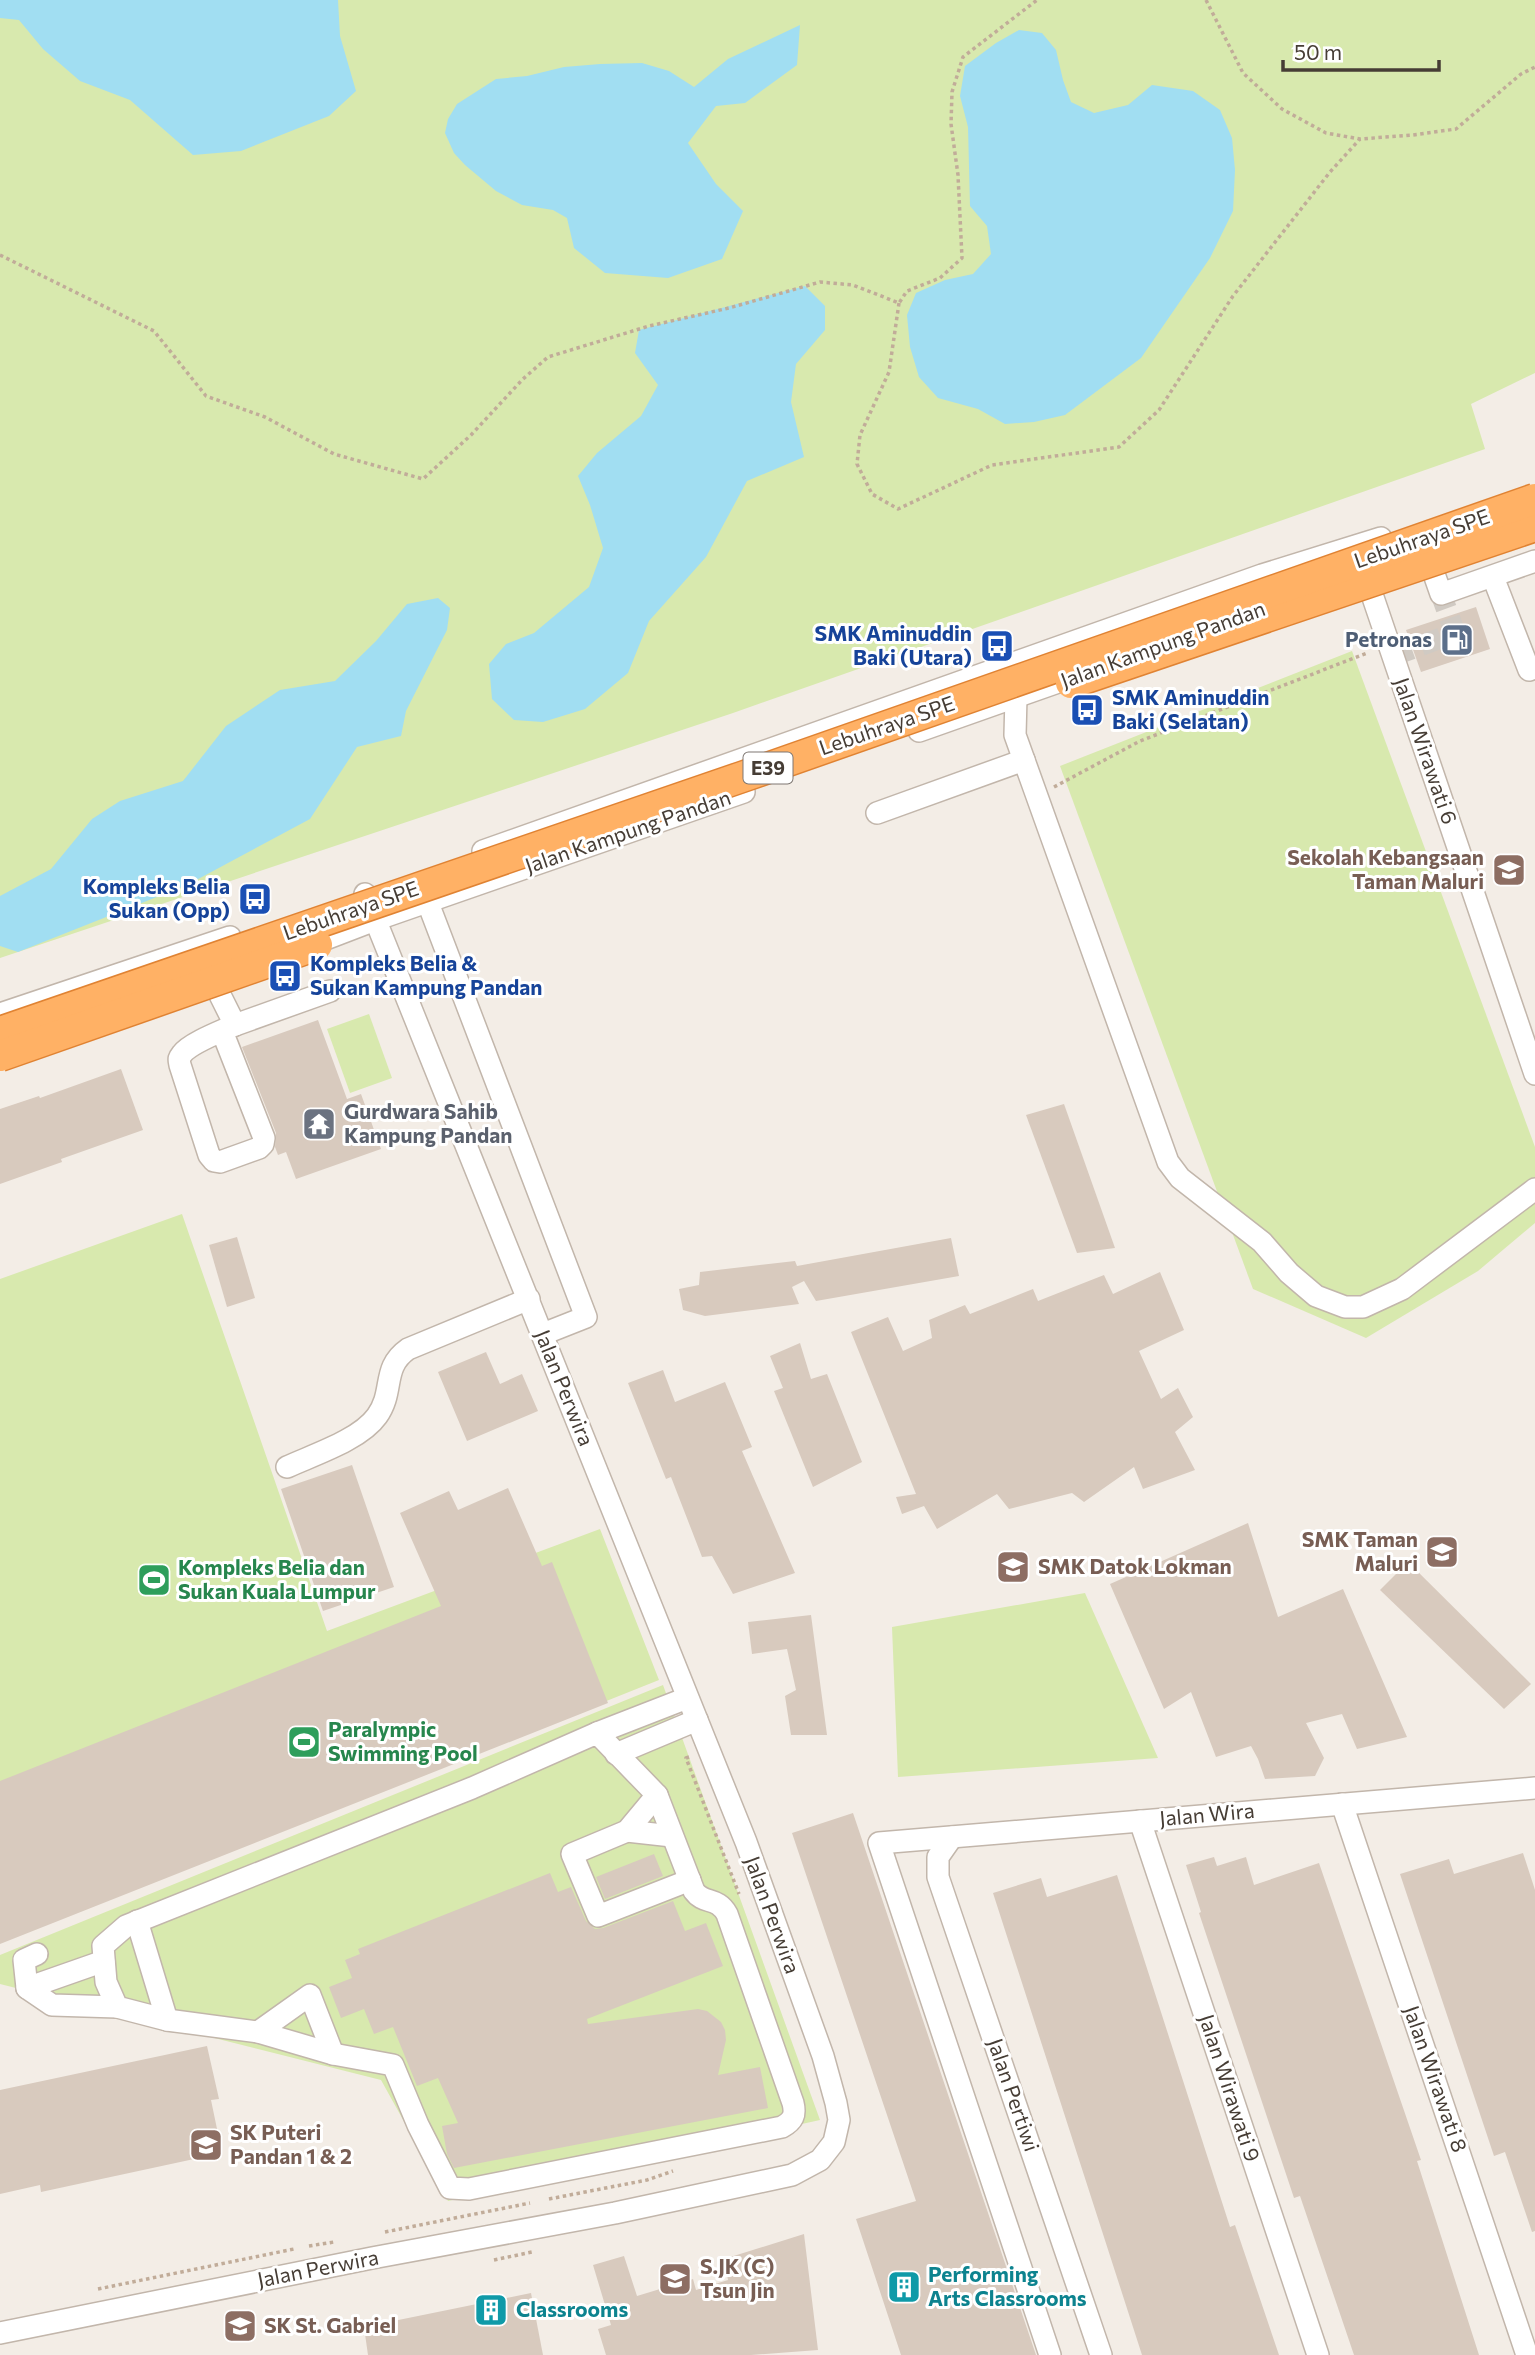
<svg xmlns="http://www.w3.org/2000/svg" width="1535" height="2355" font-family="Commissioner,sans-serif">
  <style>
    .green { fill: #d8e9ae }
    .water { fill: #a1def2 }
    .building { fill: #d8cabe }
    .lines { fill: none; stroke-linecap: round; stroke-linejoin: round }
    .minor-tunnel { stroke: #d0cac3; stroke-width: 21; stroke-dasharray: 21 10; stroke-linecap: butt }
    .minor-casing { stroke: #c2b6ab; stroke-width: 24 }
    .path { stroke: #c1ac99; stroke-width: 3.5; stroke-dasharray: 3.5 3.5; stroke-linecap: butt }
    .minor { stroke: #fff; stroke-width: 21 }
    .highway-bridge-casing { stroke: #e08333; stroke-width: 33; stroke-linecap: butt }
    .highway-bridge { stroke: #ffb165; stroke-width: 30 }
    .labels { text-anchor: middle; stroke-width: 6; stroke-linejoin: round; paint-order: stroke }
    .shield { fill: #fff; stroke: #7e7772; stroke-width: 2 }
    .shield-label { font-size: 19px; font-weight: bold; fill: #463d35 }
    .street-label { font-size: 21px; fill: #463d35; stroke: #fff }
    .transit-label { font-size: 21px; font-weight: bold; fill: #164399; stroke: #fff; text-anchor: end }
    .service-label { font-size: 21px; font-weight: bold; fill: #4e5e75; stroke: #fff; text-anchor: end }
    .education-label { font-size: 21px; font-weight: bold; fill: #785e54; stroke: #fff; text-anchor: start }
    .worship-label { font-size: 21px; font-weight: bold; fill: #5b616d; stroke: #fff; text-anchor: start }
    .leisure-label { font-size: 21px; font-weight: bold; fill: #27864d; stroke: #fff; text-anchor: start }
    .culture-label { font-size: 21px; font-weight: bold; fill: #0d838f; stroke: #fff; text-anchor: start }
  </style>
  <rect width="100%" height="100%" fill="#f3ede6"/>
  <!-- green -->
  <g class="green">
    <path d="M0 0H1535V373L1471 404 1485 449 733 713 0 958Z"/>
    <path d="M1352 651 1535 1147V1223L1478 1271 1366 1338 1253 1289 1060 766Z"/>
    <path d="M369 1014 392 1078 350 1093 327 1029Z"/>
    <path d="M182 1214 327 1631 600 1529 659 1680 0 1943V1279Z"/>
    <path d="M1085 1593 1158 1758 898 1777 892 1627Z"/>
    <path d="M663 1685 820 2120 448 2201 381 2080 0 1984V1955Z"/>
  </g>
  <!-- water -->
  <g class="water">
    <path d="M0 0H338L340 36 356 91 329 116 241 151 193 155 130 100 80 81 43 49 19 20 0 18Z"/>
    <path d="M800 25 797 65 745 103 716 106 688 143 716 184 743 211 722 259 668 278 605 273 574 248 567 218 553 210 522 205 496 191 465 165 454 153 445 133 448 119 457 104 496 79 527 76 564 67 600 64 642 63 669 71 694 87 728 59Z"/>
    <path d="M1019 30 1042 33 1056 50 1063 80 1071 102 1094 113 1128 105 1152 85 1193 91 1220 110 1232 138 1235 170 1233 211 1210 258 1141 358 1065 415 1034 422 1005 424 978 409 938 398 919 377 910 347 907 315 916 293 945 280 973 274 991 254 987 226 970 206 968 127 960 96 965 66 996 43Z"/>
    <path d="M805 286 825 306V330L796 364 791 402 804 457 747 481 706 557 649 621 628 673 585 709 543 722 514 720 492 699 489 664 506 644 534 633 589 587 603 548 590 505 578 476 597 453 641 416 658 385 635 353 639 330Z"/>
    <path d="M438 598 450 608 447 630 406 711 401 736 357 747 310 819 187 885 18 952 0 946V896L51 869 92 819 120 801 183 781 226 726 280 690 335 681 376 641 407 604Z"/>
  </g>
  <!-- building -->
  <g class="building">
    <path d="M1476 607 1490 649 1421 672 1406 630Z"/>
    <path d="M318 1020 347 1099 361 1094 381 1149 296 1179 286 1152 278 1155 275 1147 276 1133 242 1047Z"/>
    <path d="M121 1069 143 1130 61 1159 62 1162 0 1184V1109L39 1096 40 1098Z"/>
    <path d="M1064 1104 1115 1248 1077 1253 1026 1115Z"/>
    <path d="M237 1237 255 1298 227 1307 209 1245Z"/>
    <path d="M951 1238 959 1276 816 1301 804 1281 792 1287 799 1304 705 1316 683 1310 679 1289 699 1285 700 1272 795 1261 797 1266Z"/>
    <path d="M1160 1272 1184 1330 1139 1351 1161 1399 1178 1388 1193 1417 1175 1432 1195 1470 1143 1489 1134 1467 1084 1502 1072 1493 1009 1509 997 1494 937 1529 924 1506 902 1514 896 1497 916 1494 851 1332 888 1317 903 1351 932 1338 929 1320 965 1305 970 1314 1033 1289 1038 1301 1104 1275 1113 1294Z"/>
    <path d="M800 1343 811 1379 827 1374 862 1462 813 1487 774 1391 783 1388 770 1356Z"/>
    <path d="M486 1352 500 1384 522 1374 538 1411 467 1441 438 1372Z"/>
    <path d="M663 1370 675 1402 725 1382 752 1447 742 1451 795 1573 733 1594 712 1556 702 1557 671 1477 666 1479 628 1383Z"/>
    <path d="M352 1465 394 1587 323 1611 281 1489Z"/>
    <path d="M508 1488 542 1566 552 1562 608 1703 0 1944V1781L441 1606 400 1513 449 1491 458 1510Z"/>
    <path d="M1248 1523 1278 1617 1343 1589 1407 1737 1357 1749 1342 1714 1306 1723 1324 1758 1315 1776 1265 1779 1258 1759 1251 1746 1216 1757 1191 1692 1164 1709 1110 1584Z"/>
    <path d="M1408 1562 1531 1684 1504 1709 1380 1590Z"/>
    <path d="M811 1615 827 1735H791L785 1696 796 1690 787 1649 752 1654 748 1622Z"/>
    <path d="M853 1813 1036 2355H901L856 2219 916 2201 792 1833Z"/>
    <path d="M1523 1853 1535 1890V2231L1532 2232 1505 2152 1494 2156 1400 1874 1449 1859 1454 1874Z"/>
    <path d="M654 1854 663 1876 605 1899 596 1877Z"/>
    <path d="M1214 1857 1217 1866 1246 1857 1254 1885 1319 1863 1421 2160 1417 2161 1479 2355H1354L1300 2196 1294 2198 1199 1913 1201 1912 1186 1865Z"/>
    <path d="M550 1873 558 1892 571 1887 586 1921 595 1929 603 1928 673 1901 685 1931 706 1923 723 1966 587 2019 588 2024 698 2009 707 2011 721 2022 725 2030 726 2040 718 2075 760 2067 768 2108 454 2168 447 2154 442 2126 458 2123 438 2078 417 2086 393 2027 374 2034 364 2009 341 2018 329 1987 352 1978 345 1960 360 1954 358 1949Z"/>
    <path d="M1117 1875 1230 2227 1235 2225 1279 2355H1142L993 1893 1041 1878 1047 1897Z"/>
    <path d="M207 2046 219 2099 211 2100 222 2153 41 2192 40 2185 0 2194V2090Z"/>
    <path d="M804 2234 818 2350 751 2355H606L598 2329 611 2325 593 2265 624 2256 637 2296 693 2279 696 2290 728 2280 724 2259Z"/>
    <path d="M531 2293 543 2355H368L364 2327Z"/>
  </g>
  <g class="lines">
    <!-- minor-tunnel -->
    <path class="minor-tunnel" d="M1392 656 1455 633 1441 594"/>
    <defs>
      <g id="minor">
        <path d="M1426 551 1441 594 1535 561"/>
        <path d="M1364 571 1535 1074"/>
        <path d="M1493 577 1529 670 1535 668"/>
        <path d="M1016 697 1015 735 1168 1162 1180 1178 1262 1242 1289 1273 1316 1296 1345 1307H1363L1402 1289 1535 1189"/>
        <path d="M919 731 1061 681"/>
        <path d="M877 813 1024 760"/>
        <path d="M483 851 1262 575 1381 538"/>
        <path d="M428 903 586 1317 543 1334"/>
        <path d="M302 948 375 920 744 792"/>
        <path d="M213 981 235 1025"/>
        <path d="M0 1014 230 937"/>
        <path d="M222 1031 264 1138 263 1144 259 1148 220 1162 214 1161 209 1155 180 1065C179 1059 178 1059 182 1054 190 1043 222 1031 235 1025L330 991"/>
        <path d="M287 1467C313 1455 360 1440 377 1416 395 1391 381 1368 408 1349L529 1299"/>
        <path d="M597 1733 657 1795 694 1891C704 1905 717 1896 727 1914L793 2103C796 2115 793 2121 782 2127L469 2189 450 2188 418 2125 393 2065 333 2054 258 2032 167 2020 117 2007 106 1982 103 1946 126 1926 472 1788Z"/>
        <path d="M597 1733 687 1698"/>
        <path d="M616 1754 697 1720"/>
        <path d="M657 1795 627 1831 572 1854 598 1916 690 1880"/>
        <path d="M1342 1804 1527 2355"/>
        <path d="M1140 1821 1318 2355"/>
        <path d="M627 1831 672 1836"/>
        <path d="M952 1837 938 1857V1877L1101 2355"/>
        <path d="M137 1921 167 2020"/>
        <path d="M37 1954 24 1960 27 1988 52 2005 117 2007"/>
        <path d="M27 1988 104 1961"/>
        <path d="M258 2032 310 1995 333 2054"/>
        <path d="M0 2333 372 2258 615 2213 792 2175 820 2160 834 2142 839 2120 836 2103 823 2056 746 1842 365 894"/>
        <path d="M1050 2355 879 1843 1535 1788"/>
      </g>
    </defs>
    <!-- minor casing -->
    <use href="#minor" class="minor-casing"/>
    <!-- path -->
    <g class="path">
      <path d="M1206 0 1243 73 1282 109 1326 133 1360 139 1413 135 1456 129 1521 74 1535 67"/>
      <path d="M0 255 154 331 206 396 265 417 334 454 423 479 471 435 523 379 548 357 649 326 729 308 820 282 853 285 899 303 907 291 940 278 962 258 958 175 951 124 952 92 963 57 1037 0"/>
      <path d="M899 303 889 372 860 435 857 464 872 494 898 509 992 465 1119 447 1159 410 1233 296 1330 172 1360 139"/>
      <path d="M1054 787 1140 741 1367 653"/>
      <path d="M689 1757 686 1758 739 1894"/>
      <path d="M549 2199 647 2180 673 2171"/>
      <path d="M385 2232 530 2203"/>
      <path d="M309 2246 334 2242"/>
      <path d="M494 2260 532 2252"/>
      <path d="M98 2289 294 2249"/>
    </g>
    <!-- minor -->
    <use href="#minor" class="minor"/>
    <defs>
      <g id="highway-bridge">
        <path d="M1071 683 1535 526"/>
        <path d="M0 1032 742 777 1535 499"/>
        <path d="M0 1056 317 945"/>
      </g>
    </defs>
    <!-- highway-bridge casing -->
    <use href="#highway-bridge" class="highway-bridge-casing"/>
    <!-- highway-bridge -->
    <use href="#highway-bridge" class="highway-bridge"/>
  </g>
  <!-- icons -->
  <defs>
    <symbol id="fuel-square" viewBox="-11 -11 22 22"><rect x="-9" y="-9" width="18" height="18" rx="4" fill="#5c6f8a" stroke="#fff"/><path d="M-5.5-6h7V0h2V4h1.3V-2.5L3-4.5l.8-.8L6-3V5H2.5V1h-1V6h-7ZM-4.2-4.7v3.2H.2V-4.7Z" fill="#fff"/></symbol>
    <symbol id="bus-square" viewBox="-11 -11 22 22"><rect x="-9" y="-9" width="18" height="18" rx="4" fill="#1a4fb4" stroke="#fff"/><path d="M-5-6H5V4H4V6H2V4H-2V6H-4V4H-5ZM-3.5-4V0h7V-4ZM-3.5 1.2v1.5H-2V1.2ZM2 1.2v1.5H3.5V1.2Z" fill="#fff"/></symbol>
    <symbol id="school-square" viewBox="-11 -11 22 22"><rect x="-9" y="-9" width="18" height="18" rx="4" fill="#8d6e63" stroke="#fff"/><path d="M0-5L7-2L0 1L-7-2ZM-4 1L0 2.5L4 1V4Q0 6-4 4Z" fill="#fff"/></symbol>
    <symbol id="temple-square" viewBox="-11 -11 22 22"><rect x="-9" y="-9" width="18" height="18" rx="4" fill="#6b7280" stroke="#fff"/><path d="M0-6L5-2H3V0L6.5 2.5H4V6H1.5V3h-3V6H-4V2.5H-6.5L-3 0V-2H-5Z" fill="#fff"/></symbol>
    <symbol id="stadium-square" viewBox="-11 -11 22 22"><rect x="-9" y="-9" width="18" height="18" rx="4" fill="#2e9e5b" stroke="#fff"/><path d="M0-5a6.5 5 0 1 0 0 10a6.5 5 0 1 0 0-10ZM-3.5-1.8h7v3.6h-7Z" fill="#fff"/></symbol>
    <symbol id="building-square" viewBox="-11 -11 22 22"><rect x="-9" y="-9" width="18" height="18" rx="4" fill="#0f9aa8" stroke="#fff"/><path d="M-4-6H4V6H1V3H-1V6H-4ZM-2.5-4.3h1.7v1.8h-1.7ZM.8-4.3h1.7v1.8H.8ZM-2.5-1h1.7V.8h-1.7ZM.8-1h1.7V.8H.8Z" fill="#fff"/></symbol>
  </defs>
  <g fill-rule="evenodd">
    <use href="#fuel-square" x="1438" y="621" width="38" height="38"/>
    <use href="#bus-square" x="978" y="627" width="38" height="38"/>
    <use href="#bus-square" x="1068" y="691" width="38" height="38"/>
    <use href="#school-square" x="1490" y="851" width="38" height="38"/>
    <use href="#bus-square" x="236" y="880" width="38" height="38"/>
    <use href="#bus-square" x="266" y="957" width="38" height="38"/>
    <use href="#temple-square" x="300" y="1105" width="38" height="38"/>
    <use href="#school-square" x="1423" y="1533" width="38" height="38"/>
    <use href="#school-square" x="994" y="1548" width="38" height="38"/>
    <use href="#stadium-square" x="135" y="1561" width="38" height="38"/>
    <use href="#stadium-square" x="285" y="1723" width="38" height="38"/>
    <use href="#school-square" x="187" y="2126" width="38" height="38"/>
    <use href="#school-square" x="656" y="2260" width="38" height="38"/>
    <use href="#building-square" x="885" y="2268" width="38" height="38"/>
    <use href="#building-square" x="472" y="2291" width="38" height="38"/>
    <use href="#school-square" x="221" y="2307" width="38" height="38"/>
  </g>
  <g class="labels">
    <!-- shield labels -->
    <rect class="shield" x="743.5" y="752.5" width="49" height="31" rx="5"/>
    <g class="shield-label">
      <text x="768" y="775">E39</text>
    </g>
    <!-- street labels -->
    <g class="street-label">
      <text transform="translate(1422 539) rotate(-19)" y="7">Lebuhraya SPE</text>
      <text transform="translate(1163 645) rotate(-20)" y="7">Jalan Kampung Pandan</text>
      <text transform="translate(887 726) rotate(-19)" y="7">Lebuhraya SPE</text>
      <text transform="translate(1425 751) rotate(71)" y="7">Jalan Wirawati 6</text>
      <text transform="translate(628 832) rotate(-19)" y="7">Jalan Kampung Pandan</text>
      <text transform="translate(351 911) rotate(-19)" y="7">Lebuhraya SPE</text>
      <text transform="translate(564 1388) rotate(68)" y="7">Jalan Perwira</text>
      <text transform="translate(1207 1815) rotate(-5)" y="7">Jalan Wira</text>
      <text transform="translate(772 1915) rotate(70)" y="7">Jalan Perwira</text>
      <text transform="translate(1435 2079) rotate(71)" y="7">Jalan Wirawati 8</text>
      <text transform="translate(1229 2088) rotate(72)" y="7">Jalan Wirawati 9</text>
      <text transform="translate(1013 2095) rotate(71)" y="7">Jalan Pertiwi</text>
      <text transform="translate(318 2269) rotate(-11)" y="7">Jalan Perwira</text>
    </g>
    <!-- transit labels -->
    <g class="transit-label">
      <text x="972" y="641">SMK Aminuddin<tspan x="972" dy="24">Baki (Utara)</tspan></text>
      <text x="1112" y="705" text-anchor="start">SMK Aminuddin<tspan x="1112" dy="24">Baki (Selatan)</tspan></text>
      <text x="230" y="894">Kompleks Belia<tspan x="230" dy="24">Sukan (Opp)</tspan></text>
      <text x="310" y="971" text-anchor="start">Kompleks Belia &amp;<tspan x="310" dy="24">Sukan Kampung Pandan</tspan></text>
    </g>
    <!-- service labels -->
    <g class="service-label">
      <text x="1432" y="647">Petronas</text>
    </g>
    <!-- education labels -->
    <g class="education-label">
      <text x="1484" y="865" text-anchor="end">Sekolah Kebangsaan<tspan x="1484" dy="24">Taman Maluri</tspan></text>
      <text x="1418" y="1547" text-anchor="end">SMK Taman<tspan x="1418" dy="24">Maluri</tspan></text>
      <text x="1038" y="1574">SMK Datok Lokman</text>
      <text x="230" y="2140">SK Puteri<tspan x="230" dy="24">Pandan 1 &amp; 2</tspan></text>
      <text x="700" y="2274">S.JK (C)<tspan x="700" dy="24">Tsun Jin</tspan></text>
      <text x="264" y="2333">SK St. Gabriel</text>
    </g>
    <!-- worship labels -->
    <g class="worship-label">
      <text x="344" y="1119">Gurdwara Sahib<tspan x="344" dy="24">Kampung Pandan</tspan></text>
    </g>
    <!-- leisure labels -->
    <g class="leisure-label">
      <text x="178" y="1575">Kompleks Belia dan<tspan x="178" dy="24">Sukan Kuala Lumpur</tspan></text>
      <text x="328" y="1737">Paralympic<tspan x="328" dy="24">Swimming Pool</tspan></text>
    </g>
    <!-- culture labels -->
    <g class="culture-label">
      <text x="928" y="2282">Performing<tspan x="928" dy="24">Arts Classrooms</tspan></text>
      <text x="516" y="2317">Classrooms</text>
    </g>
  </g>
  <!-- scale -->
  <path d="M1283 60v10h156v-10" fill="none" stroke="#463d35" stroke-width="3.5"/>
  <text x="1294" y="60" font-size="21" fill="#463d35" stroke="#ffffff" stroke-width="5" paint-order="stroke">50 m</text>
</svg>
